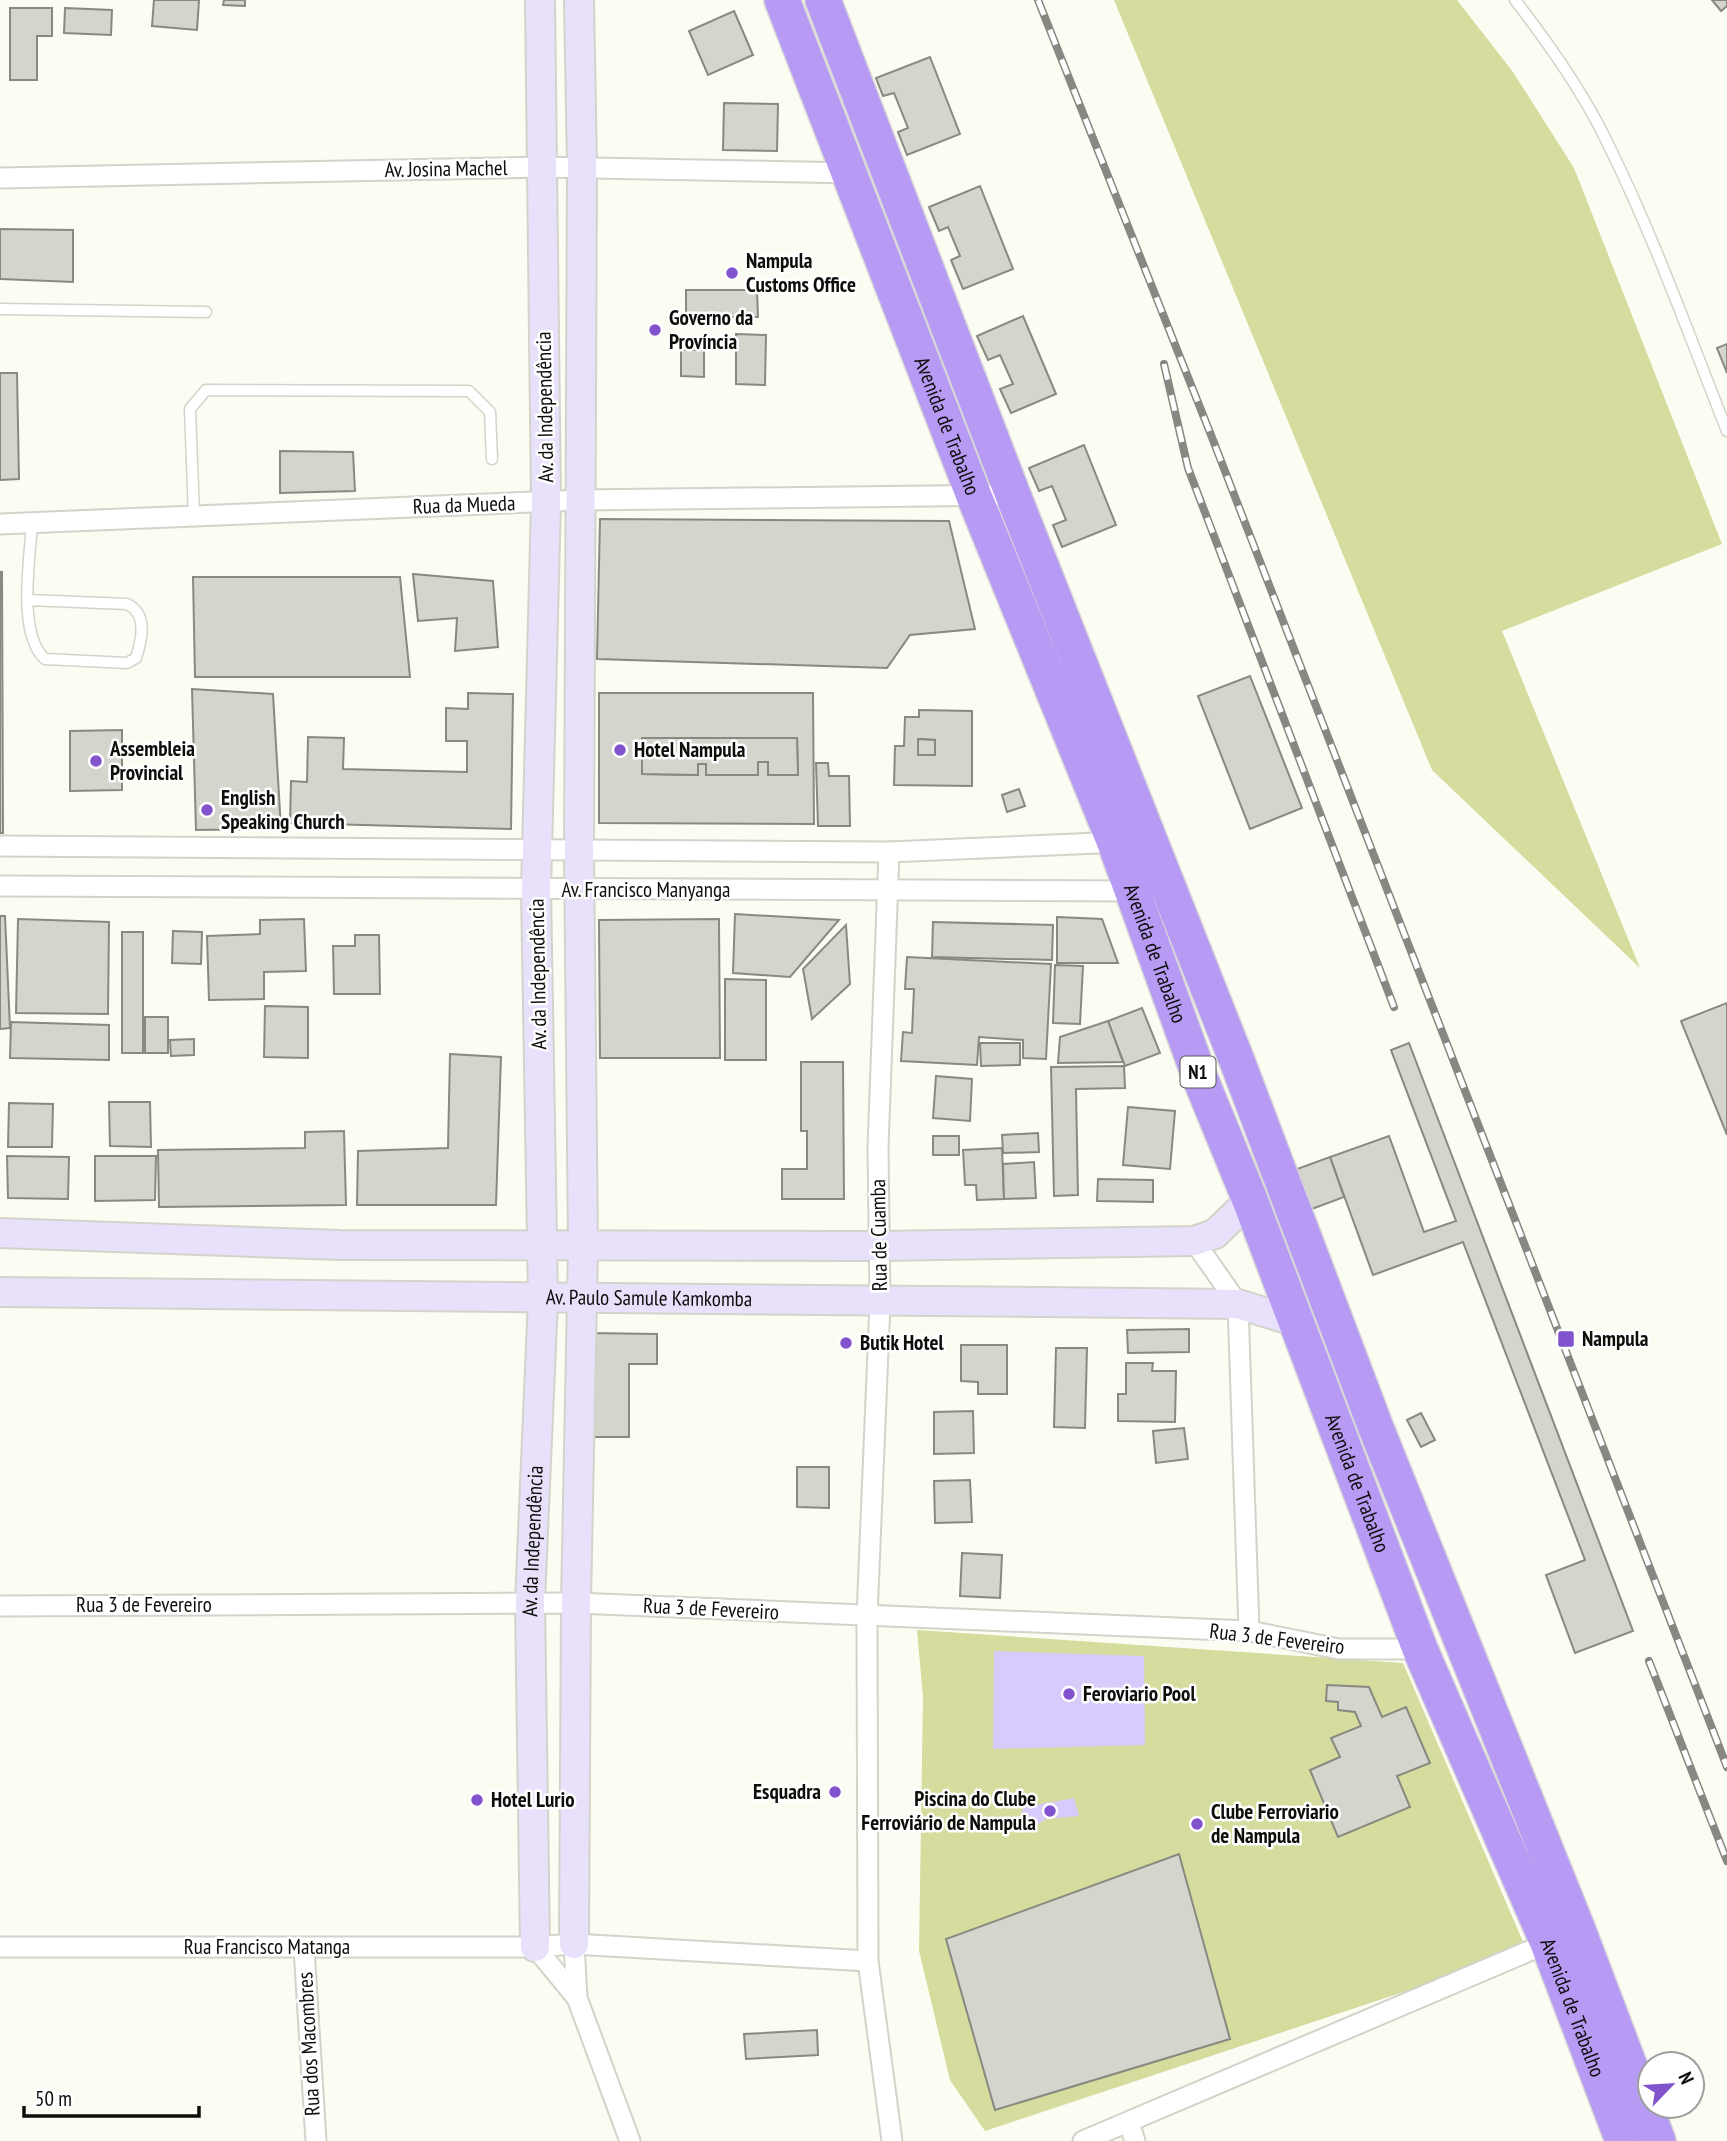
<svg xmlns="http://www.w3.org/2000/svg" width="1727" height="2141" font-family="'PT Sans Narrow',sans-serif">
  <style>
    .green { fill: #d5dc9d }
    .water { fill: #d8cafb }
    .building { fill: #d4d5cc; stroke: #888a81; stroke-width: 2; fill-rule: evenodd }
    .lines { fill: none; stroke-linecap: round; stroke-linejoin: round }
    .lane-casing { stroke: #d2d4ca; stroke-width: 13 }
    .street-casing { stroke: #d2d4ca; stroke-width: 23 }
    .secondary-casing { stroke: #d2d4ca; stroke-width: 32 }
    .highway-casing { stroke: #d8d8d8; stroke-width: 38 }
    .lane { stroke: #fff; stroke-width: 10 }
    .street { stroke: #fff; stroke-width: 19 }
    .secondary { stroke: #e9e1fc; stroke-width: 28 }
    .highway { stroke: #b79af4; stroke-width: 35 }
    .rail-casing { stroke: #878882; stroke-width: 8 }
    .rail { stroke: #fff; stroke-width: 5; stroke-dasharray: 16; stroke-linecap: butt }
    .poi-dot { fill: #8153cc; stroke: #fff; stroke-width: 2.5 }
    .labels { text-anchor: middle; stroke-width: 5; stroke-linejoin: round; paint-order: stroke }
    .shield { fill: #fff; stroke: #565654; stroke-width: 2 }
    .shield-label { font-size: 19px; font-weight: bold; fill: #0d0d0a }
    .street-label { font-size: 21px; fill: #0d0d0a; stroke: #fff }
    .poi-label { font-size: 21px; font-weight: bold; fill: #0d0d0a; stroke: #fff; text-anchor: start }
  </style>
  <rect width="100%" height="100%" fill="#fbfdf3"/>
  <!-- green -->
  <g class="green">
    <path d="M1114 0H1457L1513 72 1574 168 1722 544 1502 631 1640 968 1432 770Z"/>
    <path d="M917 1630 1403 1663 1527 1951 985 2131 950 2080 919 1951 923 1697Z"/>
  </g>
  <!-- water -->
  <g class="water">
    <path d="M994 1651 1144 1656 1145 1745 993 1749Z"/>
    <path d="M1074 1798 1079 1816 1046 1819 1028 1830 1017 1823 1024 1807Z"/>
  </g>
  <!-- building -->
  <g class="building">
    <path d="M154 0H199L197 30 152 26Z"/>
    <path d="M224 0H245V6L223 5Z"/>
    <path d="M1712 0H1727V6L1721 11Z"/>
    <path d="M10 8H52V36H37V80H10Z"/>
    <path d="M65 8 112 10 111 35 64 33Z"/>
    <path d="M734 11 753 55 708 75 689 31Z"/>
    <path d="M930 57 960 134 907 155 898 132 908 128 894 93 883 96 876 78Z"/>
    <path d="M724 103 778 104 777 151 723 150Z"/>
    <path d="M980 186 1013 269 963 289 951 260 960 256 948 227 939 231 929 207Z"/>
    <path d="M0 229 73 230V282L0 279Z"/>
    <path d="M686 290H757L758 317H686Z"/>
    <path d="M1023 316 1056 394 1011 413 1000 389 1013 384 1000 355 988 360 977 336Z"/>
    <path d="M736 334 766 335 765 385 736 384Z"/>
    <path d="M1727 344V373L1717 348Z"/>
    <path d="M681 350H704V377L681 376Z"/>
    <path d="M0 373H17L19 479 0 480Z"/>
    <path d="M1084 445 1116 525 1062 547 1053 525 1066 520 1052 486 1039 491 1029 468Z"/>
    <path d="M280 451 353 452 355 491 280 493Z"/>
    <path d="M600 519 949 521 975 629 910 635 887 668 597 659Z"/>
    <path d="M0 572H2L3 833H0Z"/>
    <path d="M413 574 493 581 498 647 455 651 457 618 418 621Z"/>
    <path d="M193 577H400L410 677H195Z"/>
    <path d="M1250 676 1302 808 1250 829 1198 696Z"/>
    <path d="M192 689 273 694 281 829 196 830Z"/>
    <path d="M468 693 513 694 511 829 290 823 291 781 307 782 308 737 344 738 343 769 467 772V741H446V708L468 709Z"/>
    <path d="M599 693H813L814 824 599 823ZM642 738H797L798 775H768V762H758V775H706V764H698V775L642 774Z"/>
    <path d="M919 710 972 711V786L894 785 895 746H904L905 717H919ZM918 739 935 740V755H918Z"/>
    <path d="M122 730V790L70 791V731Z"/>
    <path d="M642 738H797L798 775H768V762H758V775H706V764H698V775L642 774Z"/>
    <path d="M918 739 935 740V755H918Z"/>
    <path d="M816 763H828L829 776H849L850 826H818Z"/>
    <path d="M1019 789 1025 806 1007 812 1002 795Z"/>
    <path d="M735 914 839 920 790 977 733 973Z"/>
    <path d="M0 916H5L10 1028 0 1029Z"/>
    <path d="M1057 917 1102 919 1118 963H1057Z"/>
    <path d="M18 919 109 922 108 1014 16 1013Z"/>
    <path d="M304 919 306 971 264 972V999L209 1000 207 936 260 934V920Z"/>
    <path d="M719 919 720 1058H600L599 920Z"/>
    <path d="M933 922 1053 925 1052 960 932 957Z"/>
    <path d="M846 925 850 984 812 1019 803 969Z"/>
    <path d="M173 931 202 932 201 964 172 963Z"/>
    <rect x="122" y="932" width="21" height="121"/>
    <path d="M355 935H379L380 994H334L333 946H355Z"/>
    <path d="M907 957 1051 964 1046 1059 1023 1058V1040L979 1037 977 1065 901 1061 903 1032 912 1033 914 989H905Z"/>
    <path d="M1055 965 1083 966 1080 1024 1053 1023Z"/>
    <path d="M725 979 766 980V1060H725Z"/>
    <path d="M1727 1003V1135L1681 1021Z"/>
    <path d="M265 1006 308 1007V1058L264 1057Z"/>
    <path d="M1142 1008 1160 1053 1125 1066 1108 1021Z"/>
    <rect x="145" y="1017" width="23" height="36"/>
    <path d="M1108 1021 1123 1062 1058 1063 1060 1037Z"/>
    <path d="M11 1022 109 1025V1060L10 1058Z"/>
    <path d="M194 1039V1055L171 1056 170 1040Z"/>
    <path d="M980 1043H1020V1065L981 1066Z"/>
    <path d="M1409 1043 1633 1631 1575 1653 1546 1575 1585 1560 1463 1242 1373 1275 1330 1157 1389 1136 1424 1232 1456 1221 1391 1050Z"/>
    <path d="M450 1054 501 1057 496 1205H357L358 1151 448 1148Z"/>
    <path d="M801 1062H843L844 1199H782V1169H807V1131H801Z"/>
    <path d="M1124 1066 1125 1088 1076 1089 1078 1195 1054 1196 1051 1067Z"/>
    <path d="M936 1076 972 1079 970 1121 933 1118Z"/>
    <path d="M109 1102H150L151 1147 110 1146Z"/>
    <path d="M9 1103 53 1104 52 1147H8Z"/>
    <path d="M1128 1107 1175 1111 1170 1169 1123 1165Z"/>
    <path d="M344 1131 346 1205 159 1207 158 1150 305 1148V1132Z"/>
    <path d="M1038 1133 1039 1152 1003 1153 1002 1135Z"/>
    <rect x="933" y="1136" width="26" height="19"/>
    <path d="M1002 1148 1004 1199 977 1200 976 1185H965L963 1150Z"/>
    <path d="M7 1156 69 1157 68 1199 8 1198Z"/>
    <path d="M95 1156H156L155 1200 95 1201Z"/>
    <path d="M1330 1157 1344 1197 1312 1209 1297 1169Z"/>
    <path d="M1034 1162 1036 1198 1004 1199 1003 1164Z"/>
    <path d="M1098 1179 1153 1180V1202L1097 1201Z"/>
    <path d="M1189 1329V1352L1128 1353 1127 1330Z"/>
    <path d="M590 1333 657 1334V1364H629V1437H590Z"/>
    <path d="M961 1345H1007V1394H978V1382L961 1381Z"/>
    <path d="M1056 1348H1087L1085 1428 1054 1427Z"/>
    <path d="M1126 1363H1153L1152 1371H1176L1175 1422 1118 1421V1394H1126Z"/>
    <path d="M973 1411 974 1453 934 1454V1412Z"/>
    <path d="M1421 1413 1435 1440 1421 1447 1407 1420Z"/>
    <path d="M1184 1428 1188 1459 1156 1463 1153 1431Z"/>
    <path d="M797 1467H829V1508L797 1507Z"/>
    <path d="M970 1480 972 1522 935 1523 934 1481Z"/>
    <path d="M962 1553 1002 1555 1000 1598 960 1596Z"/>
    <path d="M1327 1685 1369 1687 1382 1717 1406 1707 1430 1763 1397 1776 1410 1807 1338 1837 1310 1770 1340 1757 1331 1738 1361 1726 1355 1712 1338 1710V1702L1326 1701Z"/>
    <path d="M1179 1854 1230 2039 995 2110 946 1939Z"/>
    <path d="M817 2030 818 2055 746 2059 744 2034Z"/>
  </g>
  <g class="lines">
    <defs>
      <g id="lane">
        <path d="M1515 0C1549 44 1584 93 1608 144 1654 237 1689 335 1727 431"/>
        <path d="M0 309 206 312"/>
        <path d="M194 516 190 409 206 390 469 391 490 412 492 459"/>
        <path d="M28 600 127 604C148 614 142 639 136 658L127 663 45 659C17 634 30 559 32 523"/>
      </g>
      <g id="street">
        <path d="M0 178 541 167 856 173"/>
        <path d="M0 524 580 500 1013 495"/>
        <path d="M0 846 889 852 1122 842"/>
        <path d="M889 852 878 1147 880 1302 867 1617 868 1961 892 2141"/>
        <path d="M0 886 1138 891"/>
        <path d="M1194 1241 1238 1304 1249 1631"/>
        <path d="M0 1606 576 1603 1249 1631 1339 1649H1420"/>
        <path d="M574 1944 577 1998 630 2141"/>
        <path d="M0 1947H535L574 1944 868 1961"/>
        <path d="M535 1947 577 1998"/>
        <path d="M304 1948 316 2141"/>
        <path d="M1129 2123 1135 2141"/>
        <path d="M1083 2141 1555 1940"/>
      </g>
      <g id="secondary">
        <path d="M0 1233 340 1245 879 1246 1194 1241 1215 1234 1250 1200"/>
        <path id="s1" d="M0 1292 1238 1304 1297 1322"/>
        <path d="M574 1944 576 1603 583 1246 579 852 582 167 579 0"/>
        <path id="s2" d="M535 1947 530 1602 543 1299 536 889 546 502 540 0"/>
      </g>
      <g id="highway">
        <path id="s3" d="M782 0 974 496 1115 843 1200 1078 1250 1200 1420 1649 1548 1943 1623 2141"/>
        <path d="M823 0 1013 495 1237 1061 1376 1428 1578 1930 1658 2141"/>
      </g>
    </defs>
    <!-- lane casing -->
    <use href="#lane" class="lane-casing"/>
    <!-- street casing -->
    <use href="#street" class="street-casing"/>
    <!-- secondary casing -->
    <use href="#secondary" class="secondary-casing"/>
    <!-- highway casing -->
    <use href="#highway" class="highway-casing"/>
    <!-- lane -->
    <use href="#lane" class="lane"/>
    <!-- street -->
    <use href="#street" class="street"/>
    <!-- secondary -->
    <use href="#secondary" class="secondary"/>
    <!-- highway -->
    <use href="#highway" class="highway"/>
    <defs>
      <g id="rail">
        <path d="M1038 0 1211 435 1727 1767"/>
        <path d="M1164 364 1188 468 1394 1007"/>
        <path d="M1649 1661 1727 1861"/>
      </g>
    </defs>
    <!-- rail casing -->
    <use href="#rail" class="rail-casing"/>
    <!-- rail -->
    <use href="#rail" class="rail"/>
  </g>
  <!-- markers -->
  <g class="poi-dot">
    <circle cx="732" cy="273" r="7"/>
    <circle cx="655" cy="330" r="7"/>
    <circle cx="620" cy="750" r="7"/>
    <circle cx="96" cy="761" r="7"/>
    <circle cx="207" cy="810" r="7"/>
    <rect x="1557" y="1330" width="18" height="18" rx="3.5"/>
    <circle cx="846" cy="1343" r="7"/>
    <circle cx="1069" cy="1694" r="7"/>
    <circle cx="835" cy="1792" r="7"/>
    <circle cx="477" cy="1800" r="7"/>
    <circle cx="1050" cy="1811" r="7"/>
    <circle cx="1197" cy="1824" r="7"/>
  </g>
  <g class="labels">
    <!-- shield labels -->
    <rect class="shield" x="1180.5" y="1056.5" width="35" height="31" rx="5"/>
    <g class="shield-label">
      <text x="1198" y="1079">N1</text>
    </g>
    <!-- street labels -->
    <g class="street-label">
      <text transform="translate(446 169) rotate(-1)" y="7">Av. Josina Machel</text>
      <text transform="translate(545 407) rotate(-91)" y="7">Av. da Independência</text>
      <text dy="7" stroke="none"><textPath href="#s3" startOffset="457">Avenida de Trabalho</textPath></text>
      <text transform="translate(464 505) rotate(-2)" y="7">Rua da Mueda</text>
      <text x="646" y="897">Av. Francisco Manyanga</text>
      <text dy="7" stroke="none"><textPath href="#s3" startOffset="1024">Avenida de Trabalho</textPath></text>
      <text transform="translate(538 974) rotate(-91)" y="7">Av. da Independência</text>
      <text transform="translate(879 1235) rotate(-91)" y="7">Rua de Cuamba</text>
      <text dy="7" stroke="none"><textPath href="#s1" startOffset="649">Av. Paulo Samule Kamkomba</textPath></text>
      <text dy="7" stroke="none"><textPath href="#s3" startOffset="1591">Avenida de Trabalho</textPath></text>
      <text dy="7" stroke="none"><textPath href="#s2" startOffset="406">Av. da Independência</textPath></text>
      <text x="144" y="1612">Rua 3 de Fevereiro</text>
      <text transform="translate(711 1609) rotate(3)" y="7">Rua 3 de Fevereiro</text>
      <text transform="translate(1277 1639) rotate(7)" y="7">Rua 3 de Fevereiro</text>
      <text x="267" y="1954">Rua Francisco Matanga</text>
      <text dy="7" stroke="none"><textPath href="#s3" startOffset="2158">Avenida de Trabalho</textPath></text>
      <text transform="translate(309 2044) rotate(-93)" y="7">Rua dos Macombres</text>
    </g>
    <!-- poi labels -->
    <g class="poi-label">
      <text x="746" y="268">Nampula<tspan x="746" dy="24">Customs Office</tspan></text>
      <text x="669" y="325">Governo da<tspan x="669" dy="24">Província</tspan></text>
      <text x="110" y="756">Assembleia<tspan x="110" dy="24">Provincial</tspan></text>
      <text x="634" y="757">Hotel Nampula</text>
      <text x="221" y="805">English<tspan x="221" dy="24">Speaking Church</tspan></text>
      <text x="1582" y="1346">Nampula</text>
      <text x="860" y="1350">Butik Hotel</text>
      <text x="1083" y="1701">Feroviario Pool</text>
      <text x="821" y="1799" text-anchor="end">Esquadra</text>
      <text x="1036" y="1806" text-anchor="end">Piscina do Clube<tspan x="1036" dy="24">Ferroviário de Nampula</tspan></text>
      <text x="491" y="1807">Hotel Lurio</text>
      <text x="1211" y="1819">Clube Ferroviario<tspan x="1211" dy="24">de Nampula</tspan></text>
    </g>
  </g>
  <!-- north arrow -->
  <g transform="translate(1671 2085) rotate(65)"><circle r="33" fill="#ffffff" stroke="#9e9e9d" stroke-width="2"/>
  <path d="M0-5L12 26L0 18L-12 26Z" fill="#8153cc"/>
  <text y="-10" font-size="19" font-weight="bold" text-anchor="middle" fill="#0d0d0a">N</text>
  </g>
  <!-- scale -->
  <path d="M24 2106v10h175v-10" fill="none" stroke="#0d0d0a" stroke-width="3.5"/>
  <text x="35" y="2106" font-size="21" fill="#0d0d0a" stroke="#ffffff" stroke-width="5" paint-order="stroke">50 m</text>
</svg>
